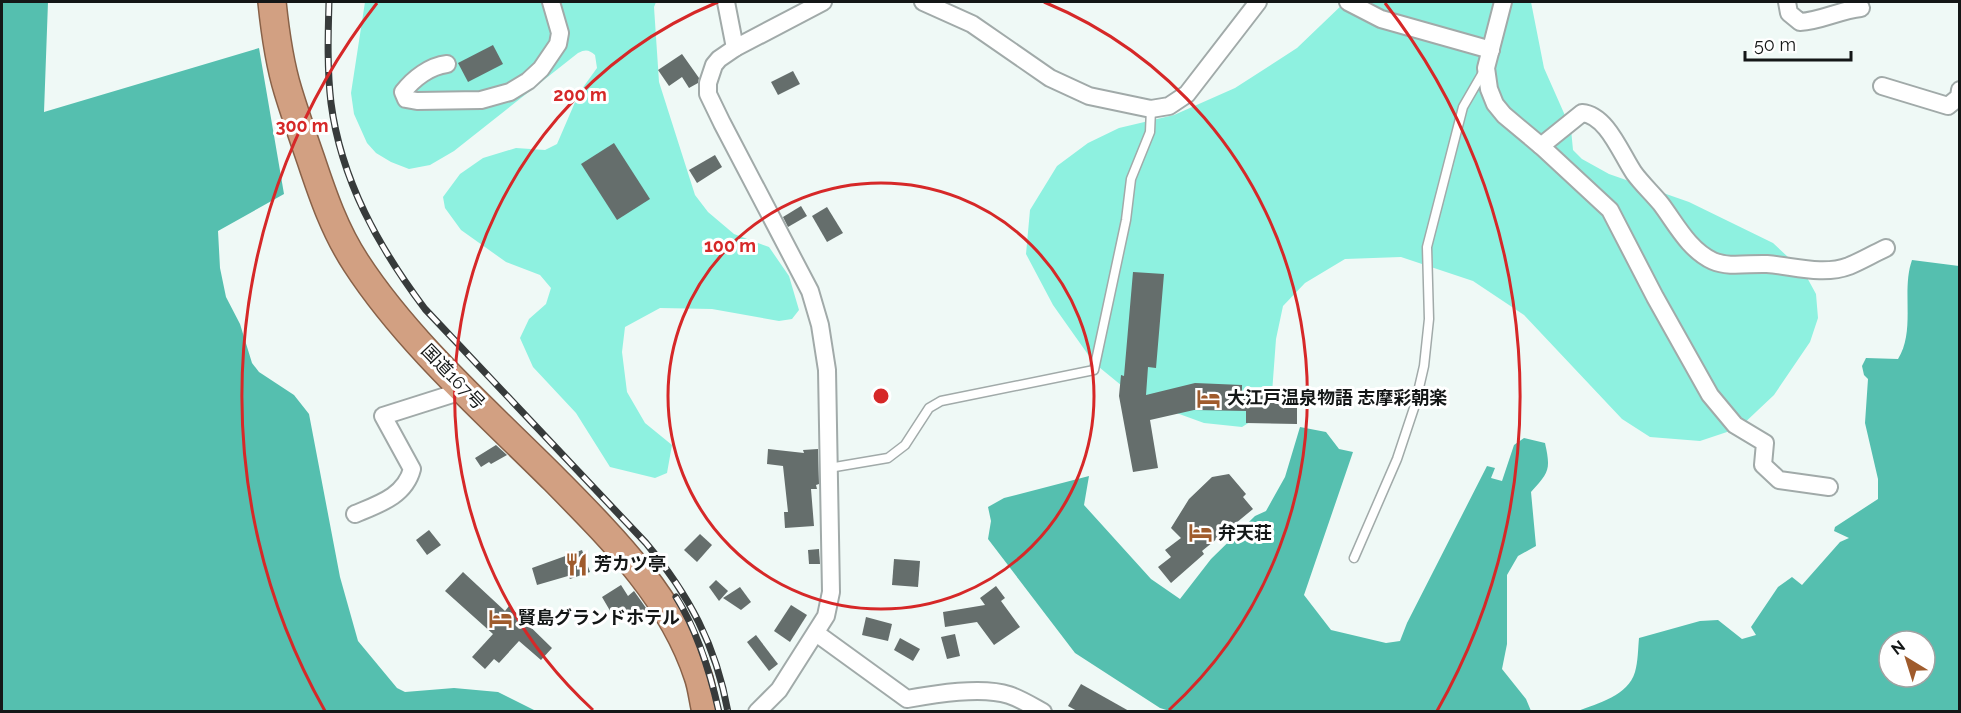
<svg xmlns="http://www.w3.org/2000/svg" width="1961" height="713" font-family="Raleway,'Noto Sans JP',sans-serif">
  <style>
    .green { fill: #8ef1e0 }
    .water { fill: #55bfaf; fill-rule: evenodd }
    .building { fill: #656e6c }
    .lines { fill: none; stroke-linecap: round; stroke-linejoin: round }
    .service-casing { stroke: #a1aaa9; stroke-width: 11 }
    .minor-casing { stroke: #a1aaa9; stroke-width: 20 }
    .trunk-casing { stroke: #886148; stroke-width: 30 }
    .service { stroke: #fff; stroke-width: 8 }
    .minor { stroke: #fff; stroke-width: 16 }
    .trunk { stroke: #d2a082; stroke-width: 27 }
    .rail-casing { stroke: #373b3b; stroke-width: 7 }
    .rail { stroke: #fff; stroke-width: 4.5; stroke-dasharray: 14; stroke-linecap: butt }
    .ring { fill: none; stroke: #d62828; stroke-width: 3 }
    .labels { text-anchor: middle; stroke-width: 6; stroke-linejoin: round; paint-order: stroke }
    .street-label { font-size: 18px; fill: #141717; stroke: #fff }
    .poi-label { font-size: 18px; font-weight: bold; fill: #141717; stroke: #fff; text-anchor: start }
    .centre { fill: #d62828; stroke: #fff; stroke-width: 3 }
    .ring-label { font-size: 18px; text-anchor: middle; font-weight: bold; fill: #d62828; stroke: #fff; stroke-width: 6; stroke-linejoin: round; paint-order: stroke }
  </style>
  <rect width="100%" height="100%" fill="#eff9f6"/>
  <!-- green -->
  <g class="green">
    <path d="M365 2H656L654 7 659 82 695 195 708 212 734 234 769 247 789 276 799 310 792 319 779 321 712 309 660 308 625 327 622 352 627 392 645 423 672 445 667 473 655 478 610 467 576 413 533 367 520 338 529 319 546 304 551 288 540 275 506 262 461 230 445 208 443 197 460 174 483 158 516 148 545 150 557 144 579 93 597 68 595 55C589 50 586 49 578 53L454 151 430 165 409 169 391 162 376 153 367 143 354 114 351 93Z"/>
    <path d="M1345 2H1531L1544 68 1571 129 1573 150 1582 159 1609 174 1689 202 1773 243 1804 272 1816 294 1818 318 1810 342 1774 395 1739 428 1700 441 1650 437 1622 419 1524 315 1473 281 1401 257 1345 259 1305 283 1283 306 1276 339 1272 393 1261 415 1242 427 1204 423 1138 399 1094 363 1053 305 1026 254 1030 210 1057 166 1088 143 1119 128 1174 115 1235 88 1297 48Z"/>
  </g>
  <!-- water -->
  <g class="water">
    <path d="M2 2H48L44 112 259 48 284 194 218 231 220 268 226 297 240 324 252 363 259 372 294 395 309 414 340 577 358 641 397 688 405 692 454 688 498 692 536 711H2Z"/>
    <path d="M1912 260 1959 266V711H1578C1598 703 1628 696 1635 672 1638 662 1638 649 1639 638L1700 621 1718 620 1742 639 1756 635 1751 627 1778 587 1792 577 1802 585 1840 542 1849 538 1834 531 1835 527 1878 499V479L1865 423 1868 379 1864 375 1862 366 1866 358 1898 359C1916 330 1901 291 1912 260ZM1889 641H1925V677H1889Z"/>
    <path d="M1300 427 1326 432 1339 449 1353 452 1304 595 1331 630 1386 643 1400 641 1407 623 1487 466 1495 468 1491 478 1502 481 1514 445 1524 438 1545 443C1551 470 1549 472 1531 492L1536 546 1518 556 1507 575V644L1502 669 1526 699 1531 711 1173 712 1160 708 1075 653 988 539 991 521 988 507 1004 498 1089 476 1084 505 1151 579 1180 599 1211 559 1255 516 1266 511 1285 477Z"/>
  </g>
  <!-- building -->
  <g class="building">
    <path d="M493 45 503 64 468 82 458 63Z"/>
    <path d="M682 54 699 78 698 83 689 88 682 77 669 86 658 70Z"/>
    <path d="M793 71 800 84 778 95 771 82Z"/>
    <path d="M614 143 650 199 617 220 581 164Z"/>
    <path d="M715 155 722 167 697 183 689 170Z"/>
    <path d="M801 206 807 216 788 227 783 217Z"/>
    <path d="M827 207 843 233 827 242 812 216Z"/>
    <path d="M1133 272 1164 274 1156 368 1148 367 1146 395 1195 383 1242 385V394L1297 395V424L1246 423V411L1194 410 1150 420 1158 468 1133 472 1119 396 1121 375 1124 376Z"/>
    <path d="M496 445 507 455 491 464 489 462 481 467 475 458Z"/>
    <path d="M768 449 804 453 803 450 818 449 819 484 816 485 817 489H811L814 526 785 528 784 512H788L783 466 767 464Z"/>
    <path d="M1229 474 1246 494 1243 497 1253 509 1202 551 1204 554 1171 583 1158 567 1171 557 1165 550 1181 538 1171 528 1189 499 1212 477Z"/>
    <path d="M429 530 441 545 427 555 416 540Z"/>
    <path d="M700 534 712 545 697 562 684 550Z"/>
    <path d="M819 549 820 564H809L808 550Z"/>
    <path d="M582 550 590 572 570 579 568 576 537 585 532 568Z"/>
    <path d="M894 559 920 561 918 587 892 585Z"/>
    <path d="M463 572 505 611 509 606 552 648 541 660 519 641 499 663 494 659 485 669 472 657 493 634 445 591Z"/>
    <path d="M716 580 728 591 719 601 709 587Z"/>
    <path d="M621 585 628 596 634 591 651 615 646 618 638 607 616 621 602 597Z"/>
    <path d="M996 586 1005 598 1001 601 1020 627 994 645 977 622 945 627 943 612 985 605 980 598Z"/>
    <path d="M740 587 751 602 741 610 723 598Z"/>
    <path d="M791 605 807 615 790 642 774 631Z"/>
    <path d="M866 617 892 624 888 641 862 635Z"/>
    <path d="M955 634 960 656 947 659 941 637Z"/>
    <path d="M756 635 778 664 769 671 747 642Z"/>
    <path d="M900 638 920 649 913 661 894 650Z"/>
    <path d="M1081 684 1129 711H1077L1068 706Z"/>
  </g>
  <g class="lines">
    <defs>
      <g id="service">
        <path d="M829 468 888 458 905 445 929 408 941 401 1094 370 1126 220 1131 179 1150 132 1151 109"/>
        <path d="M1354 558 1397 459 1415 405 1424 366 1429 319 1427 247 1463 107 1485 69"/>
      </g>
      <g id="minor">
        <path d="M726 2 735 48"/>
        <path d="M923 2 972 24 1050 78 1089 96 1151 109 1169 106 1187 94 1258 2"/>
        <path d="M1348 2 1381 19 1491 50"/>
        <path d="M1503 2 1486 68 1489 89 1495 104 1504 115 1541 146 1610 210 1655 297 1710 395 1735 425 1765 443 1763 465 1779 480 1829 487"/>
        <path d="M1787 2 1789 13 1800 22C1821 21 1840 10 1861 8"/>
        <path d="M447 64C430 66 414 78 403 92L406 99 417 101 481 100 510 92 528 81 541 69 558 44 560 33 551 2"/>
        <path d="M1882 86 1948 106 1959 97 1960 90"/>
        <path d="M1541 146 1582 113C1607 115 1621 154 1634 173 1642 184 1652 193 1661 204 1676 224 1689 250 1713 261 1729 268 1750 263 1767 264 1793 266 1823 276 1849 266 1861 261 1873 254 1886 248"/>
        <path d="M355 514C379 504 405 496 412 469L383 416 465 390"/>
        <path d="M816 633 907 699C935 694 982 686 1009 695 1021 699 1032 706 1043 712"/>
        <path d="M757 712 779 690 826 616 831 592 827 370 820 325 810 291 722 123 708 94V83L714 65 719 59 735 48 823 2"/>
      </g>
      <path id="trunk" d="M272 2C275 31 279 62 288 91 295 114 303 137 311 160 323 196 335 231 356 263 408 343 488 413 555 480 612 538 672 597 698 676 702 687 703 700 706 712"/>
    </defs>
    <!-- service casing -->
    <use href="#service" class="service-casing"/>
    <!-- minor casing -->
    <use href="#minor" class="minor-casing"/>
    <!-- trunk casing -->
    <use href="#trunk" class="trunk-casing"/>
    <!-- service -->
    <use href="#service" class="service"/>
    <!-- minor -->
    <use href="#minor" class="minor"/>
    <!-- trunk -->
    <use href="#trunk" class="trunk"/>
    <defs>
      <g id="rail">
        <path d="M329 2C328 35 327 69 331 103 341 180 379 248 425 309L646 543C689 595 716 645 728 712"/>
        <path d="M676 597C698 632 710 672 719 712"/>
      </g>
    </defs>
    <!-- rail casing -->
    <use href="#rail" class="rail-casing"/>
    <!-- rail -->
    <use href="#rail" class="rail"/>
  </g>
  <!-- distance rings -->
  <g class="ring">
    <circle cx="881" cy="396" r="213"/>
    <path d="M593 710A426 426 0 0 1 718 2M1044 2A426 426 0 0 1 1169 710"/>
    <path d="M325 711A639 639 0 0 1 377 3M1385 3A639 639 0 0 1 1437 711"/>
  </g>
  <!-- icons -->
  <defs>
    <symbol id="hotel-bare" viewBox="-9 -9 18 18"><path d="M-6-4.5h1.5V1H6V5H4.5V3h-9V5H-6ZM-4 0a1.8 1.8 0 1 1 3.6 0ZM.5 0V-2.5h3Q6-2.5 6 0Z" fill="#9f5b2c" stroke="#fff" stroke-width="2.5" paint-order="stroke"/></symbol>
    <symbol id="restaurant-bare" viewBox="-9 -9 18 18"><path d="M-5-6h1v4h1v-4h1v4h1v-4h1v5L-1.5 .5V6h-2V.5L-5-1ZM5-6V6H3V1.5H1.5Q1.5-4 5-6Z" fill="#9f5b2c" stroke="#fff" stroke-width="2.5" paint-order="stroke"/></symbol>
  </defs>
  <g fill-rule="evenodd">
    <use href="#hotel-bare" x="1192" y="382" width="33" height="33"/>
    <use href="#hotel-bare" x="1184" y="516" width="33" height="33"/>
    <use href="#restaurant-bare" x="560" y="548" width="33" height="33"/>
    <use href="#hotel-bare" x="484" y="602" width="33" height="33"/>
  </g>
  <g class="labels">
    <!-- street labels -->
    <g class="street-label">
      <text transform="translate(453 377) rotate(46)" y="6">国道167号</text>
    </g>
    <!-- poi labels -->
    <g class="poi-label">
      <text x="1227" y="404">大江戸温泉物語 志摩彩朝楽</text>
      <text x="1218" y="539">弁天荘</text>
      <text x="594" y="570">芳カツ亭</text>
      <text x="518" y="624">賢島グランドホテル</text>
    </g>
  </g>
  <circle cx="881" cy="396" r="9" class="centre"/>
  <g class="ring-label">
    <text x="580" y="101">200 m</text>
    <text x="302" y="132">300 m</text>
    <text x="730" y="252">100 m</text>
  </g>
  <!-- border -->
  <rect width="1961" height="713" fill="none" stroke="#141717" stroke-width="6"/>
  <!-- north arrow -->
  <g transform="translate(1907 659) rotate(322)"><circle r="28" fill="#ffffff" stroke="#a1a2a2" stroke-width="1.5"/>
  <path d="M0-4.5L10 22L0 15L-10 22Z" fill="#9f5b2c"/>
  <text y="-9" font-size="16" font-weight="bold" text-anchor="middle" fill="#141717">N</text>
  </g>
  <!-- scale -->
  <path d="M1745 51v9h106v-9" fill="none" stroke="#141717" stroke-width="3"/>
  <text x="1754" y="51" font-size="18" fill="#141717" stroke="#ffffff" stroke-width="4.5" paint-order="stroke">50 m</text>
</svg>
